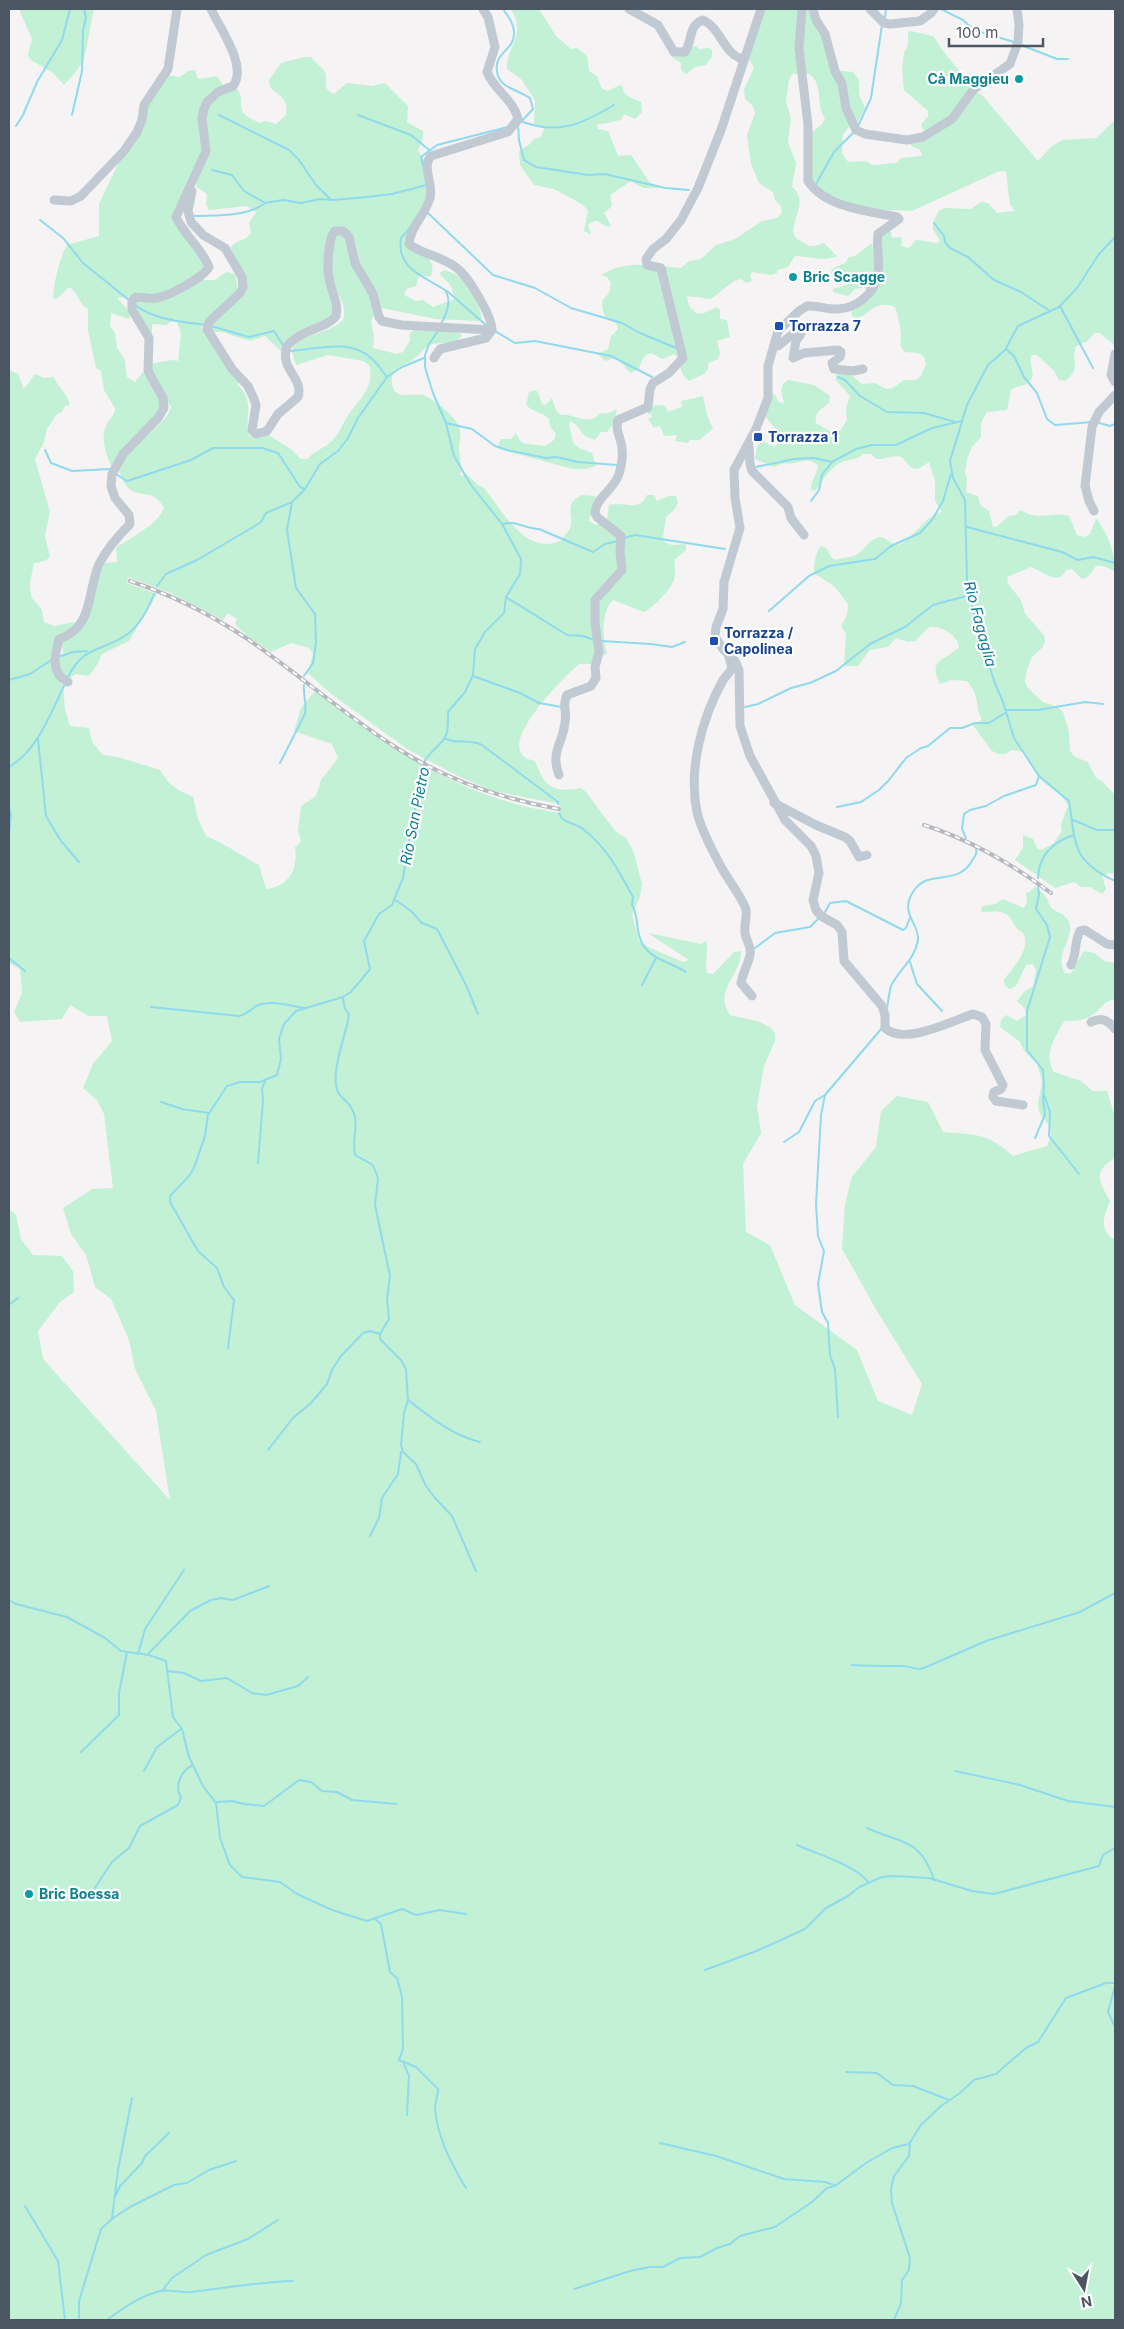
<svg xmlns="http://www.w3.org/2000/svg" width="1124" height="2329" font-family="Inter,sans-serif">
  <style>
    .green { fill: #c3f1d5 }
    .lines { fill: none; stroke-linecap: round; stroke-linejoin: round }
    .stream { stroke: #90daee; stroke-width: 2 }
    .minor { stroke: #c1cad2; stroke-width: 9 }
    .rail-casing { stroke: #b5b8bd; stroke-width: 4 }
    .rail { stroke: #fff; stroke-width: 2; stroke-dasharray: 5.5; stroke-linecap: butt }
    .culture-dot { fill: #0f9aa8; stroke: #fff; stroke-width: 2 }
    .transit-dot { fill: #1a4fb4; stroke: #fff; stroke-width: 2 }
    .labels { text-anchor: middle; stroke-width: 4.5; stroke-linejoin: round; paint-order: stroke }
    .culture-label { font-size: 14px; font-weight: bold; fill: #0d838f; stroke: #fff; text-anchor: start }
    .transit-label { font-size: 14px; font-weight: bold; fill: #164399; stroke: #fff; text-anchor: start }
    .water-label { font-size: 15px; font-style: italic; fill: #0c7c9b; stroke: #fff }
  </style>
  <rect width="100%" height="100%" fill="#f5f3f3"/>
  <!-- green -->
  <g class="green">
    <path d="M19 9H94C92 16 85 60 83 62 77 70 71 78 64 85L53 73 31 60 28 55 32 39Z"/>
    <path d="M510 9H539L556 36 571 49 577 48C590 57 587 56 589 71L597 76 602 89 608 91 620 85 623 86C621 96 634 98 641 102L642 112 635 119 624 114 621 120C612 121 608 124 599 124L597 126 598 129 608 131 618 156 631 155 650 183 658 185 657 188H643L631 181 610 195 612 206 604 213 611 226 608 227C599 223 597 217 588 225L591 234 584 231 588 211 584 206 573 199 554 189 534 185 520 165 519 151 530 144 534 139 541 137 544 128 534 124 535 100 521 79 507 69C505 48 529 33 510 9Z"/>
    <path d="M763 9H811L822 34 832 70 853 72 859 80V94L865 108 857 123 850 126 843 134 842 153 848 162 866 161 872 165 896 163 901 158 920 156 922 155 920 150 911 146 910 143 935 134 975 91 982 95 1038 161 1052 146 1063 140 1096 138 1115 120V346L1100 333H1094L1088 341 1076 346C1070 362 1083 367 1065 381L1059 380 1054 371 1037 355H1032C1027 365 1038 374 1029 382 1024 387 1017 385 1011 390L1007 410 987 412 981 423V437L972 447 967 459 965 472 967 478 966 492 978 496 980 505 989 511 993 527H996L1009 516 1016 515 1020 510C1042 522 1049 511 1069 516L1077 535 1085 537 1090 534 1096 518C1108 534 1115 552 1115 571L1103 566H1096L1088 577 1082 579 1072 569 1066 570 1062 576 1056 578 1049 576 1031 567 1007 577 1008 584 1021 600 1025 614 1044 635 1045 642 1042 648 1032 657 1027 669 1025 682 1028 688 1043 702 1058 707 1063 712 1069 732 1070 751 1075 757 1088 762 1096 778 1102 781 1115 795V874L1109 873 1102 876 1106 889 1102 894 1090 887H1081L1074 882 1055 888 1015 860 1023 848V835L1033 839 1037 848 1041 850 1053 844 1062 831 1061 824 1068 806C1062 792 1047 788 1038 776 1031 768 1030 761 1025 752L1011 750 1006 754H998L992 751 972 724H978L982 719C973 704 982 699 967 681L952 680 940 684C927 658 946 661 959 647 958 635 940 625 929 627L915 641 908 642 896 638 888 647 870 650 858 666H844L846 634 841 626 847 615 848 604 835 587 814 573C814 564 815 553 821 546L826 548 832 558C837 561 838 559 843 558 868 556 861 543 879 537 886 537 891 544 897 545 908 545 926 514 942 512L935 501V481L929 462 918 469 911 468 902 457C891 454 885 460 876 459L871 454H863C855 462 847 458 838 464 828 471 822 481 815 491L811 490C810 481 818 474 818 465 808 458 805 461 794 463 786 465 784 461 774 467L755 459 757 446 763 441 774 447 779 442C780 428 769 425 764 413L772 394 776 396 778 402 784 403 781 390 783 384 788 380 814 385 830 396 829 403C821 410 814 411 816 423 825 428 829 433 840 431L847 420 846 409 850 396 836 380V373L850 374 862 384 875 383 886 389 893 388 904 380H916L921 376 926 364 924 357 918 353 905 352C898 344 901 342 901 334 901 329 897 312 895 307 880 300 870 311 858 319L852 317 851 310 869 298 879 239 890 227 892 238 902 237 901 246 909 248 916 240 938 243 940 241 933 229V222L939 211 945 208 971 209 981 202 988 203 997 213 1015 211 1010 205 1006 172 1003 171 997 172 912 211 865 209 827 194 812 181V132L822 124 825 118C815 104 824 83 809 74H792L789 80 786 102 791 118 788 142 796 163 792 187C814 204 778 232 802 242 805 243 808 247 812 246 816 246 820 244 824 243L837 256C826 262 807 256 795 256L788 267 778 270 777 273 771 275 752 272 750 275 752 281 746 283 741 279 734 281 711 299 687 296 689 306 696 313 702 314 717 307 720 310V319L727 320 730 337 717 341 720 353 718 359 708 363V369L704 374 689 381C682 377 679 366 679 359L674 354 662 359 651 353C643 355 642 361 639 368L631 373C624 368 624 362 614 358L605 361 598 354 608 349 611 336 618 329 616 323C605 320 602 313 602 301L609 293 611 283 607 277 601 275C627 259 653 266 681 268L689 261 701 259 716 245 735 239 762 221 777 218 782 213 781 206 775 200 773 192 759 183 751 164 747 135 755 113 753 106 745 99 744 89 754 68 749 59Z"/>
    <path d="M911 31 933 36 946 55 972 85 955 114 925 134 921 124 928 117V111L904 90 902 69 904 52 908 46V32Z"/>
    <path d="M696 46 699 49 709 48 712 50V57L706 65 695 67 686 74 681 70V63L673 58 669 53Z"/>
    <path d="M304 57H311C315 62 319 65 323 69 331 78 319 88 334 94L347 83 372 86 385 83 408 106 407 122 423 131V138L418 151 424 160 430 188 407 241C418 249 438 259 431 276L418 277 416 286 406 289 404 295 416 301 423 300 433 307 455 299 451 286 439 273 445 270C450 272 456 274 460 277 468 283 484 311 481 321L436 319 381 308 359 268 351 236 329 232 333 319 300 331 288 340 281 351 265 336 250 341 222 332H212L210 324 242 294 237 263 231 248C235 239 246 242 251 233L249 223 256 212 247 206 209 210 206 204 207 194 196 187C202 164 199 122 210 103 215 96 229 89 237 89 248 103 229 110 260 123L266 121 276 124 286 115C289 99 280 97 270 87L269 80 281 63Z"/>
    <path d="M195 70 198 79 217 76 224 87 205 102 204 147 174 212 204 261 205 270 159 295 147 296 139 292 127 298 120 297 118 299 130 312 129 319 111 313 110 326 115 333 117 348 125 360 127 377 135 382 143 372 146 373 160 396 161 411C149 424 116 451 112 468 106 453 99 438 108 422 111 417 115 415 115 408L104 390 101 371 96 368 88 330V309C78 304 79 292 69 287L58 298 53 299C54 281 59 260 67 245L99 236V204L144 109 168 75 180 77 188 71Z"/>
    <path d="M342 234 371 299 374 314 371 322 374 335 373 348 397 354 403 352 410 341 409 334 414 330 427 331 431 327 457 332 462 335C455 346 441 341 430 345 424 348 421 353 416 357 407 365 390 367 392 383 394 402 413 392 423 395 433 398 457 418 459 427 462 435 459 442 459 450 460 459 462 468 460 476L466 474 478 485 484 488C502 510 525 556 560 541 563 537 568 532 570 528 575 516 562 504 582 495L596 496 589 521 596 525 607 520 609 505C624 501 639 513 647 495H654L657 501 669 496H676L678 503 675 509 666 517 663 537 666 543 672 545 686 544V550L675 559C674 566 676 573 674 580 670 591 653 607 644 612L613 600C601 611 602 638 607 653L592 664H579C566 675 486 753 535 761 545 788 553 793 581 788L586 792 615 831 626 838 633 850 642 884 640 897 632 915 639 941 648 947 683 962 689 960 648 933 701 944 706 941C709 952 704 962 707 973L713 974 734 952 741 951C741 976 713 990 730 1015L760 1022 771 1028 775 1034V1041L764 1066 757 1106 761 1133 743 1164 746 1232 770 1245 795 1305 857 1350 878 1401 912 1415 922 1384 877 1311 842 1249 845 1204 852 1177 876 1147 881 1111 897 1096 928 1102 943 1132C976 1135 988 1133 1013 1156L1047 1146 1051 1136 1050 1126C1031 1108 1040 1102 1042 1081L1037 1064 1024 1051 1020 1042 1000 1027 1001 1020 1006 1015 1017 1021 1026 1015 1025 1009 1017 1001 1025 991 1033 986 1036 970 1033 964 1026 965 1016 986 1010 989 1005 986 1004 979C1013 969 1030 949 1024 935 1022 930 1018 931 1016 927 1010 920 1013 915 1000 912 994 910 988 913 981 912L982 906 995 904 1003 899 1024 908 1027 902 1026 892 1029 893 1035 886C1038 890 1044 893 1046 897 1049 900 1048 904 1051 907 1058 915 1067 912 1070 925 1073 938 1054 956 1065 973H1071L1084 951 1094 953 1104 961 1115 963V999C1103 1001 1102 1009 1092 1015 1084 1021 1074 1021 1064 1021 1055 1038 1043 1054 1054 1072L1081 1081 1093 1091H1107L1115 1117V1158C1092 1172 1099 1181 1110 1201 1104 1215 1098 1230 1115 1240V2320H9V1209L16 1215 21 1239 33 1255 62 1256 73 1271 74 1292 60 1302 38 1331 43 1359 170 1500 156 1411 135 1369 129 1340 111 1299 95 1287 86 1255 71 1234 63 1208 92 1189 113 1188 104 1114 97 1100 83 1088 93 1064 112 1041 107 1016H88L70 1005 62 1019 20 1022 14 1012 22 993 20 969 9 963V370L18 374 24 389 35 374 44 378 54 377C58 388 68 394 70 405L65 406 62 412 56 415 47 429 44 442 35 459 50 512 45 536 50 557 45 561 34 563 30 582 31 597 42 610 44 622 54 626 75 622 72 630 60 635 55 676 63 686 65 709 70 726 89 728 92 742 103 755 118 757 160 770 169 783 180 791 193 797 198 819 206 836C224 843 240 855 259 865L266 889C288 887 299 869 295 847L301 841 298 831 301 806 316 796 321 780 338 758 332 744 294 731 301 708 315 691C394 751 459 798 560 813L559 804 493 791 458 776 407 749 330 693 308 673 313 654 309 648 291 643 271 652 247 636 235 624 237 619 228 613 223 620 168 592 128 577 127 583 157 594 129 641 102 654 97 665 89 676 75 674 67 681 59 673 58 663 63 654 62 641 74 634 101 568 105 563 117 562 116 548C129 538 159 525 164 507 148 481 130 510 118 467 128 447 167 425 171 407L151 377 150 364 172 360 178 361 181 333 176 318 166 325 152 324V334H148L139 321 134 301 189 287 202 280H215L226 272 235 274 238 289 201 327 219 357 240 382 237 384C256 403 244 414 249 435L255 439 267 434 291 449 301 459H307C316 450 322 449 330 443 338 436 343 423 349 414 360 398 375 387 369 365L363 361 328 355 296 365 292 352 293 345C307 332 329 334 343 320 347 306 340 299 335 286 330 272 329 249 336 235Z"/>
    <path d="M872 243 876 272 868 292 864 287 855 289 848 296 833 292V289L846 285 849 280 847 276H835L831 273 832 269 845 263 849 257 855 256Z"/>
    <path d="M535 390 538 392 542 404 545 405 552 398 556 410 561 415C574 413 589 427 599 414L609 413 617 409 614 423 607 432H601L595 440C578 435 584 430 571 421L569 423 573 443 579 448 592 453 596 466 586 469H573L499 449 498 446 501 439H511L516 433C518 436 520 442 523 443 527 444 540 445 545 446L554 440 556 434 550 426 549 419C542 412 533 412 526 405L529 392Z"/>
    <path d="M703 396 707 415 713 429 699 440H690L688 443 675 441 677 435 664 436 660 426 654 428 648 419 652 417 651 414H648V411L655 405 665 406 668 412 682 407 681 401Z"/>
  </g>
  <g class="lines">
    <!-- stream -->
    <g class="stream">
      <path d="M503 9C508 16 515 25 514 34 514 52 491 52 498 76 500 80 502 83 505 85 513 90 522 93 530 98L533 109 519 124"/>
      <path d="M941 9 963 20 974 30 1014 42"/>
      <path d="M885 18 886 9"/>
      <path d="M1021 45 1057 59H1068"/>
      <path d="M72 115 82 71 83 30 86 18 84 9"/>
      <path d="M219 115 289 150 299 160 316 185 330 199"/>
      <path d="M358 115 411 135 429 150"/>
      <path d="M523 122C559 135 582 124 614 105"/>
      <path d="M518 125 519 140 524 160 536 167 588 175 605 174 665 188 689 190"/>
      <path d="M16 126 23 115 37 82 62 40 70 9"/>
      <path d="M858 126 871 98 882 25"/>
      <path d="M423 166 421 157 437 145 508 127"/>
      <path d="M212 170 232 175 244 191 265 203 283 200 301 203 320 199 333 200 367 197 392 194 427 185"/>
      <path d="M816 184 834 152 854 132"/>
      <path d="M428 213 493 275 535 288 571 308 622 323 640 333 676 348"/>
      <path d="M194 216C218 215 244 217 264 204"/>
      <path d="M40 220 63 238 83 263 129 300"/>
      <path d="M934 223 944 236 945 242 950 248 968 257 994 280 1021 292 1050 311"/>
      <path d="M410 228 401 238C396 269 424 276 445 290 452 301 447 313 441 324"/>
      <path d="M447 291 487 326"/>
      <path d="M135 305C154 320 183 322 206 325"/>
      <path d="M1060 306 1093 368"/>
      <path d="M211 326 249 337 274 331 283 345"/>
      <path d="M495 331 515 343 535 341 611 356 652 377"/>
      <path d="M1006 349 1014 356 1024 377 1037 393 1047 419 1055 425 1092 422"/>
      <path d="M290 351C316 349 351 338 372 359 378 364 382 371 387 377"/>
      <path d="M838 377 845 380 860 396 887 412 924 413 955 422"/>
      <path d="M1096 422 1110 426 1115 424"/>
      <path d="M446 423 472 429 495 446 507 450 546 458 556 457 578 462 617 465"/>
      <path d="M45 450 51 463 72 471 110 469"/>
      <path d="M756 467 794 459 814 458 832 462 856 449 872 445H896L932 428 962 421"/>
      <path d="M116 474 127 481 191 460 213 448H262L278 453 300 487 305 489"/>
      <path d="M811 501 819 490 822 475 832 462"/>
      <path d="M292 502 287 530 296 588 315 614 316 643 313 663 304 676"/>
      <path d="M502 524C516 520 526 529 539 529L593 552 605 544 618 541"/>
      <path d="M967 527 1062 552 1078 560 1093 557 1115 563"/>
      <path d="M624 538 635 535 725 549"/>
      <path d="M157 586 166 574 197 560 255 526 261 522 266 513 292 502 305 489 320 464 338 451 348 438 358 418 387 377 402 367 424 358"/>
      <path d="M506 597 567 635 583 636 594 640"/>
      <path d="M769 611 809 576 829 566 875 559 891 546 920 533 932 520 943 501 951 474"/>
      <path d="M601 641 651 644 672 647 685 642"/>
      <path d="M58 657 73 652 87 651"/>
      <path d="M473 676 520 693 539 703 562 707"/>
      <path d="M68 677C84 644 104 652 129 633 140 624 149 607 154 594"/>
      <path d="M9 680 30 674 53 659"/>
      <path d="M745 707 758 704 791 688 810 683 836 671 870 644 905 627 933 605 970 595"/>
      <path d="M1006 710H1038L1085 702 1103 704"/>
      <path d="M38 739 46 816 61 841 79 862"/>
      <path d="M446 739C458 744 470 739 482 745L558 802V804"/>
      <path d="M280 763 305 714C307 704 303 696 304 685"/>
      <path d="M9 767C38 750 50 714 65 684"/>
      <path d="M1039 776 1069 801C1076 844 1071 860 1115 881"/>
      <path d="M837 807 861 802 879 790 889 780 906 758 921 748 928 746 950 728H962L975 723H989L1005 713"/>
      <path d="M9 808 11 814 9 835"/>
      <path d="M559 813C563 824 574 822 583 829 606 846 620 873 633 897L632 905C638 914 636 925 639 935 645 959 667 960 686 972"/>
      <path d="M1073 820 1097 830H1115"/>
      <path d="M966 838 962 829 964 814 970 810 986 806 1004 796 1036 785 1039 776 1014 738 1003 702 994 681 974 614 967 580 965 500 953 478 950 461 967 405 988 365 1005 350 1018 326 1059 307 1077 288 1099 254 1115 237"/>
      <path d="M1038 878C1039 855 1052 842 1074 835"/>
      <path d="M394 899 411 911 422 923 437 929 466 985 478 1014"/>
      <path d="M824 914 830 903 846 901 903 930 906 928 910 918"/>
      <path d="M755 948 775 933 810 927 818 919"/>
      <path d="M9 958 25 971"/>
      <path d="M910 962 917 984 942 1011"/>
      <path d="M642 985 656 958"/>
      <path d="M343 998 345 1009 349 1014 348 1021C344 1039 330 1076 338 1092 343 1101 352 1103 355 1117 357 1130 352 1142 355 1155L373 1165 378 1178 375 1205 390 1276 387 1299 389 1319 380 1334V1339L401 1360 406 1369 408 1400 404 1413 401 1445 403 1452 416 1464 426 1486 435 1498 452 1516 476 1571"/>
      <path d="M151 1007 239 1016C248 1014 250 1010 256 1006 270 999 290 1006 304 1008"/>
      <path d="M887 1009C888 1002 889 993 891 986 899 969 915 960 918 940 920 923 897 913 915 889 930 869 959 887 973 859 976 855 977 853 976 849"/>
      <path d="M1044 1095 1050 1112 1049 1136 1079 1174"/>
      <path d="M161 1102 182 1109 209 1113"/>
      <path d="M1035 1138 1045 1115 1043 1098 1044 1087 1043 1070 1027 1050V1011L1050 937 1047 925 1036 909 1039 894 1038 887"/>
      <path d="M784 1142 799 1132 815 1101 825 1095"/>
      <path d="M258 1163 263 1101 262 1089 265 1081"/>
      <path d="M9 1305 18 1298"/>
      <path d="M228 1348 234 1300 224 1287 217 1268 198 1251 170 1202V1196L189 1176 194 1168 205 1136 208 1115 227 1086 240 1082H260L277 1075 281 1059 279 1039 284 1024 296 1011 343 997 351 992 370 969 364 941 379 914 392 905 403 878 414 811 421 797 425 774V760C443 737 449 745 448 712L465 692 473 675 475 649 485 632 504 613 506 597 520 574 521 559 502 524 471 485 454 456 446 423 433 393 425 367V355L429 344 438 331"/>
      <path d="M408 1400C430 1417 453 1436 480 1442"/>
      <path d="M838 1417 835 1369 830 1355 828 1323 822 1312 818 1284 824 1251 818 1236 816 1204 821 1115 825 1095 882 1028"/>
      <path d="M268 1450 293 1418 311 1403 327 1384 332 1370 341 1356 363 1333 370 1331 380 1334"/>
      <path d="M370 1536 379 1518 382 1498 398 1474 401 1452"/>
      <path d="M9 1600 16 1604 67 1617 105 1638 121 1651 149 1655 166 1661 173 1717 182 1729 189 1757 203 1786 216 1803 220 1838 230 1865 242 1877 280 1882 297 1894 332 1910 367 1921 402 1909 416 1915 440 1910 466 1914"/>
      <path d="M138 1654 145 1629 184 1570"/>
      <path d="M148 1654 190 1611 211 1600 221 1598 233 1600 269 1586"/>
      <path d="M852 1665C869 1666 884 1666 901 1666 910 1665 915 1671 924 1668L986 1641 1080 1612 1115 1593"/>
      <path d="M167 1671 184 1673 201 1681 227 1678 252 1693 266 1695 298 1686 308 1677"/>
      <path d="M81 1752 119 1715V1693L127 1652"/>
      <path d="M144 1771 157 1747 181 1729"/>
      <path d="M955 1771 1020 1785 1068 1801 1115 1807"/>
      <path d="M217 1802 232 1801 244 1804 264 1806 299 1780 311 1782 322 1791 337 1792 352 1800 397 1804"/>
      <path d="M867 1828C901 1844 920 1837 934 1880"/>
      <path d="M797 1845C815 1853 857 1866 868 1882"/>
      <path d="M89 1897 112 1862 129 1848 140 1826 178 1805 181 1798C174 1785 181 1771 193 1765"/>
      <path d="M375 1919 381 1924 390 1972 397 1978 402 1997 403 2049 399 2060 416 2067 438 2089C438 2096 435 2102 435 2108 437 2137 451 2164 466 2188"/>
      <path d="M705 1970 759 1950 805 1929 826 1908 848 1896 859 1887 882 1877 893 1876 929 1878 972 1891 994 1894 1099 1866 1103 1855 1115 1848"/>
      <path d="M1115 1986 1108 2012 1115 2027"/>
      <path d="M404 2064 409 2076 407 2115"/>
      <path d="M846 2072 877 2073 893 2085 913 2086 949 2100"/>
      <path d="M660 2143 716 2156 784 2179 825 2182 834 2185"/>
      <path d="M116 2195 120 2186 142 2163 145 2156 169 2133"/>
      <path d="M25 2206 58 2261 65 2320"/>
      <path d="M112 2219 118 2170 132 2098"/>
      <path d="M574 2289 630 2271 650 2267H663L680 2258 700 2257 717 2248 730 2244 740 2236 775 2227 812 2202 827 2188 835 2186 866 2163 892 2148 909 2144 921 2125 941 2106 960 2093 974 2080 996 2074 1026 2048 1038 2042 1066 1998 1106 1983H1115"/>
      <path d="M162 2291 172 2278 206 2255 248 2239 278 2220"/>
      <path d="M79 2320V2301L101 2229 112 2219 128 2208 174 2185 187 2183 209 2170 236 2161"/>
      <path d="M107 2320C123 2308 140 2296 160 2291 169 2289 181 2293 191 2292 225 2288 259 2282 293 2281"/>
      <path d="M894 2320 901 2303 902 2280 909 2270 910 2258 892 2203 891 2189 894 2176 909 2156 910 2144"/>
    </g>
    <!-- minor -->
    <g class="minor">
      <path d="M629 9 658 25 674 52H685C693 40 688 25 703 20 721 28 724 55 743 59"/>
      <path d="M802 9 799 48 808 125V181C826 208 868 211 897 217L899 219 878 234C876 247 880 260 878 273 876 293 857 308 838 309 828 310 818 305 807 306L799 311 778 331 768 366V398L756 429 734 470 735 498 740 528 724 582 723 609 716 627 715 637 723 649 735 661 739 670 740 726 750 756 785 820 811 846 816 856 819 873 813 900 816 910 821 916 837 925 842 932 844 961 882 1006 885 1015V1028C904 1046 952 1021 973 1014L982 1017 986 1024 985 1050 1003 1085 1001 1089 994 1092 993 1097 996 1101 1023 1105"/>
      <path d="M813 9 816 20 825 34 835 71 842 84 846 108 856 130 865 134 907 140 923 137 952 119 974 89 1010 64 1018 42 1019 24 1017 9"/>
      <path d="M870 9 884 23 890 24 920 21 931 13 934 9"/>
      <path d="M192 191 188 211 191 222 203 235 225 248 242 277 243 288 240 293 209 322 207 329 232 369 248 386 254 399 256 405 252 430 256 434 267 431 278 414 298 397C304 377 279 370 287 346 301 329 328 328 336 316 339 302 331 292 329 278 327 269 328 237 335 231H343L349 237 355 263 373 294 379 317 382 321 401 325 492 330"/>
      <path d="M54 200 71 201 81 196 124 151 137 132 142 120 144 105 168 69 177 9"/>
      <path d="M774 345 778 346 799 329 801 334 796 341 793 358 804 353 838 350 841 352 840 357 832 363 834 369 853 371 863 369"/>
      <path d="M1115 354 1111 375 1115 382"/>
      <path d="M434 358 440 349 486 338 492 330C492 316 469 278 458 269 445 257 423 255 409 244 410 227 426 214 430 198 434 184 421 167 431 156L508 132 518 119C514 100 494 90 487 72L495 47 488 17 483 9"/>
      <path d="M749 446 750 464 752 471 788 507 791 518 804 535"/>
      <path d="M1094 511 1089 501 1085 486 1092 427 1099 412 1115 395"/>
      <path d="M729 657 732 668C730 672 726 676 723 680 702 718 688 769 697 812 701 829 710 846 718 861 723 873 745 901 746 910 747 918 744 925 745 933 746 941 752 946 750 955 748 965 743 972 741 983L752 996"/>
      <path d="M68 682C50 673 55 655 59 639 94 628 87 591 99 564 107 549 118 536 130 524L129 515 115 498 111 486 112 474 123 454 158 418 164 408 163 398 148 371 149 338 132 310V301L136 297C143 297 150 299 156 298 169 296 203 278 209 267 203 250 185 236 176 217L206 151 202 119 204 109 207 102 218 92 233 86C248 66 220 29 211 9"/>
      <path d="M559 775C550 751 563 744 565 722 567 712 562 704 567 695L591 686 596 678 595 667 599 652 595 623V600L622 570 620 552 621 536 597 517 595 513C596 497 614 490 619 474 622 464 624 450 620 439 618 432 616 429 618 420L648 407 650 389 653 383 669 373 683 358 661 268 647 265 646 259 653 249 666 239 681 220 698 188 721 130 761 9"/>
      <path d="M774 803 816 825 845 837 850 841 859 857 867 855"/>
      <path d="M1071 965C1077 954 1074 942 1080 931L1085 930 1107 944 1115 945"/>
      <path d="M1091 1022C1102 1017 1108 1020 1115 1029"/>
    </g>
    <defs>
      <g id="rail">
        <path d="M130 581C172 595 212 615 249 640 300 675 347 717 400 750 449 781 502 799 559 809"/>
        <path d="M924 825C971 840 1012 864 1051 893"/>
      </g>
    </defs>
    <!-- rail casing -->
    <use href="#rail" class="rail-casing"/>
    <!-- rail -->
    <use href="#rail" class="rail"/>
  </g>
  <!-- markers -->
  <g class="culture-dot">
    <circle cx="1019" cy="79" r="5"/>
    <circle cx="793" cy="277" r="5"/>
    <circle cx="29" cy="1894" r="5"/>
  </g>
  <g class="transit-dot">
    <rect x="774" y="321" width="10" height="10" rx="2.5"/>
    <rect x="753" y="432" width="10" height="10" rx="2.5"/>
    <rect x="709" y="636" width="10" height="10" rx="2.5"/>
  </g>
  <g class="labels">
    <!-- culture labels -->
    <g class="culture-label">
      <text x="1009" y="84" text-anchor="end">Cà Maggieu</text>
      <text x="803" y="282">Bric Scagge</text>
      <text x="39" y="1899">Bric Boessa</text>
    </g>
    <!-- transit labels -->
    <g class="transit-label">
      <text x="789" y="331">Torrazza 7</text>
      <text x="768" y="442">Torrazza 1</text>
      <text x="724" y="638">Torrazza /<tspan x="724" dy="16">Capolinea</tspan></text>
    </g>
    <!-- water labels -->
    <g class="water-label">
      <text transform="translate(980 624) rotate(75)" y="5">Rio Fagaglia</text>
      <text transform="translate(415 816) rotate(-79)" y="5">Rio San Pietro</text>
    </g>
  </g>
  <!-- border -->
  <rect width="1124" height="2329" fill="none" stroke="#4a5661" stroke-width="20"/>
  <!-- north arrow -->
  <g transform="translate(1084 2289) rotate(169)" stroke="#ffffff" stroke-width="4" paint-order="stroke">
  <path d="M0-4L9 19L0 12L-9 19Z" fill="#4a5661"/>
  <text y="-8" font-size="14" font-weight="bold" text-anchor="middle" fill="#4a5661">N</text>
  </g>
  <!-- scale -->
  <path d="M949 38v8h94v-8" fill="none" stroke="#4a5661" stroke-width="2.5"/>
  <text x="956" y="38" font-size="15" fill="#4a5661" stroke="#ffffff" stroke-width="4" paint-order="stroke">100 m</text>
</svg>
